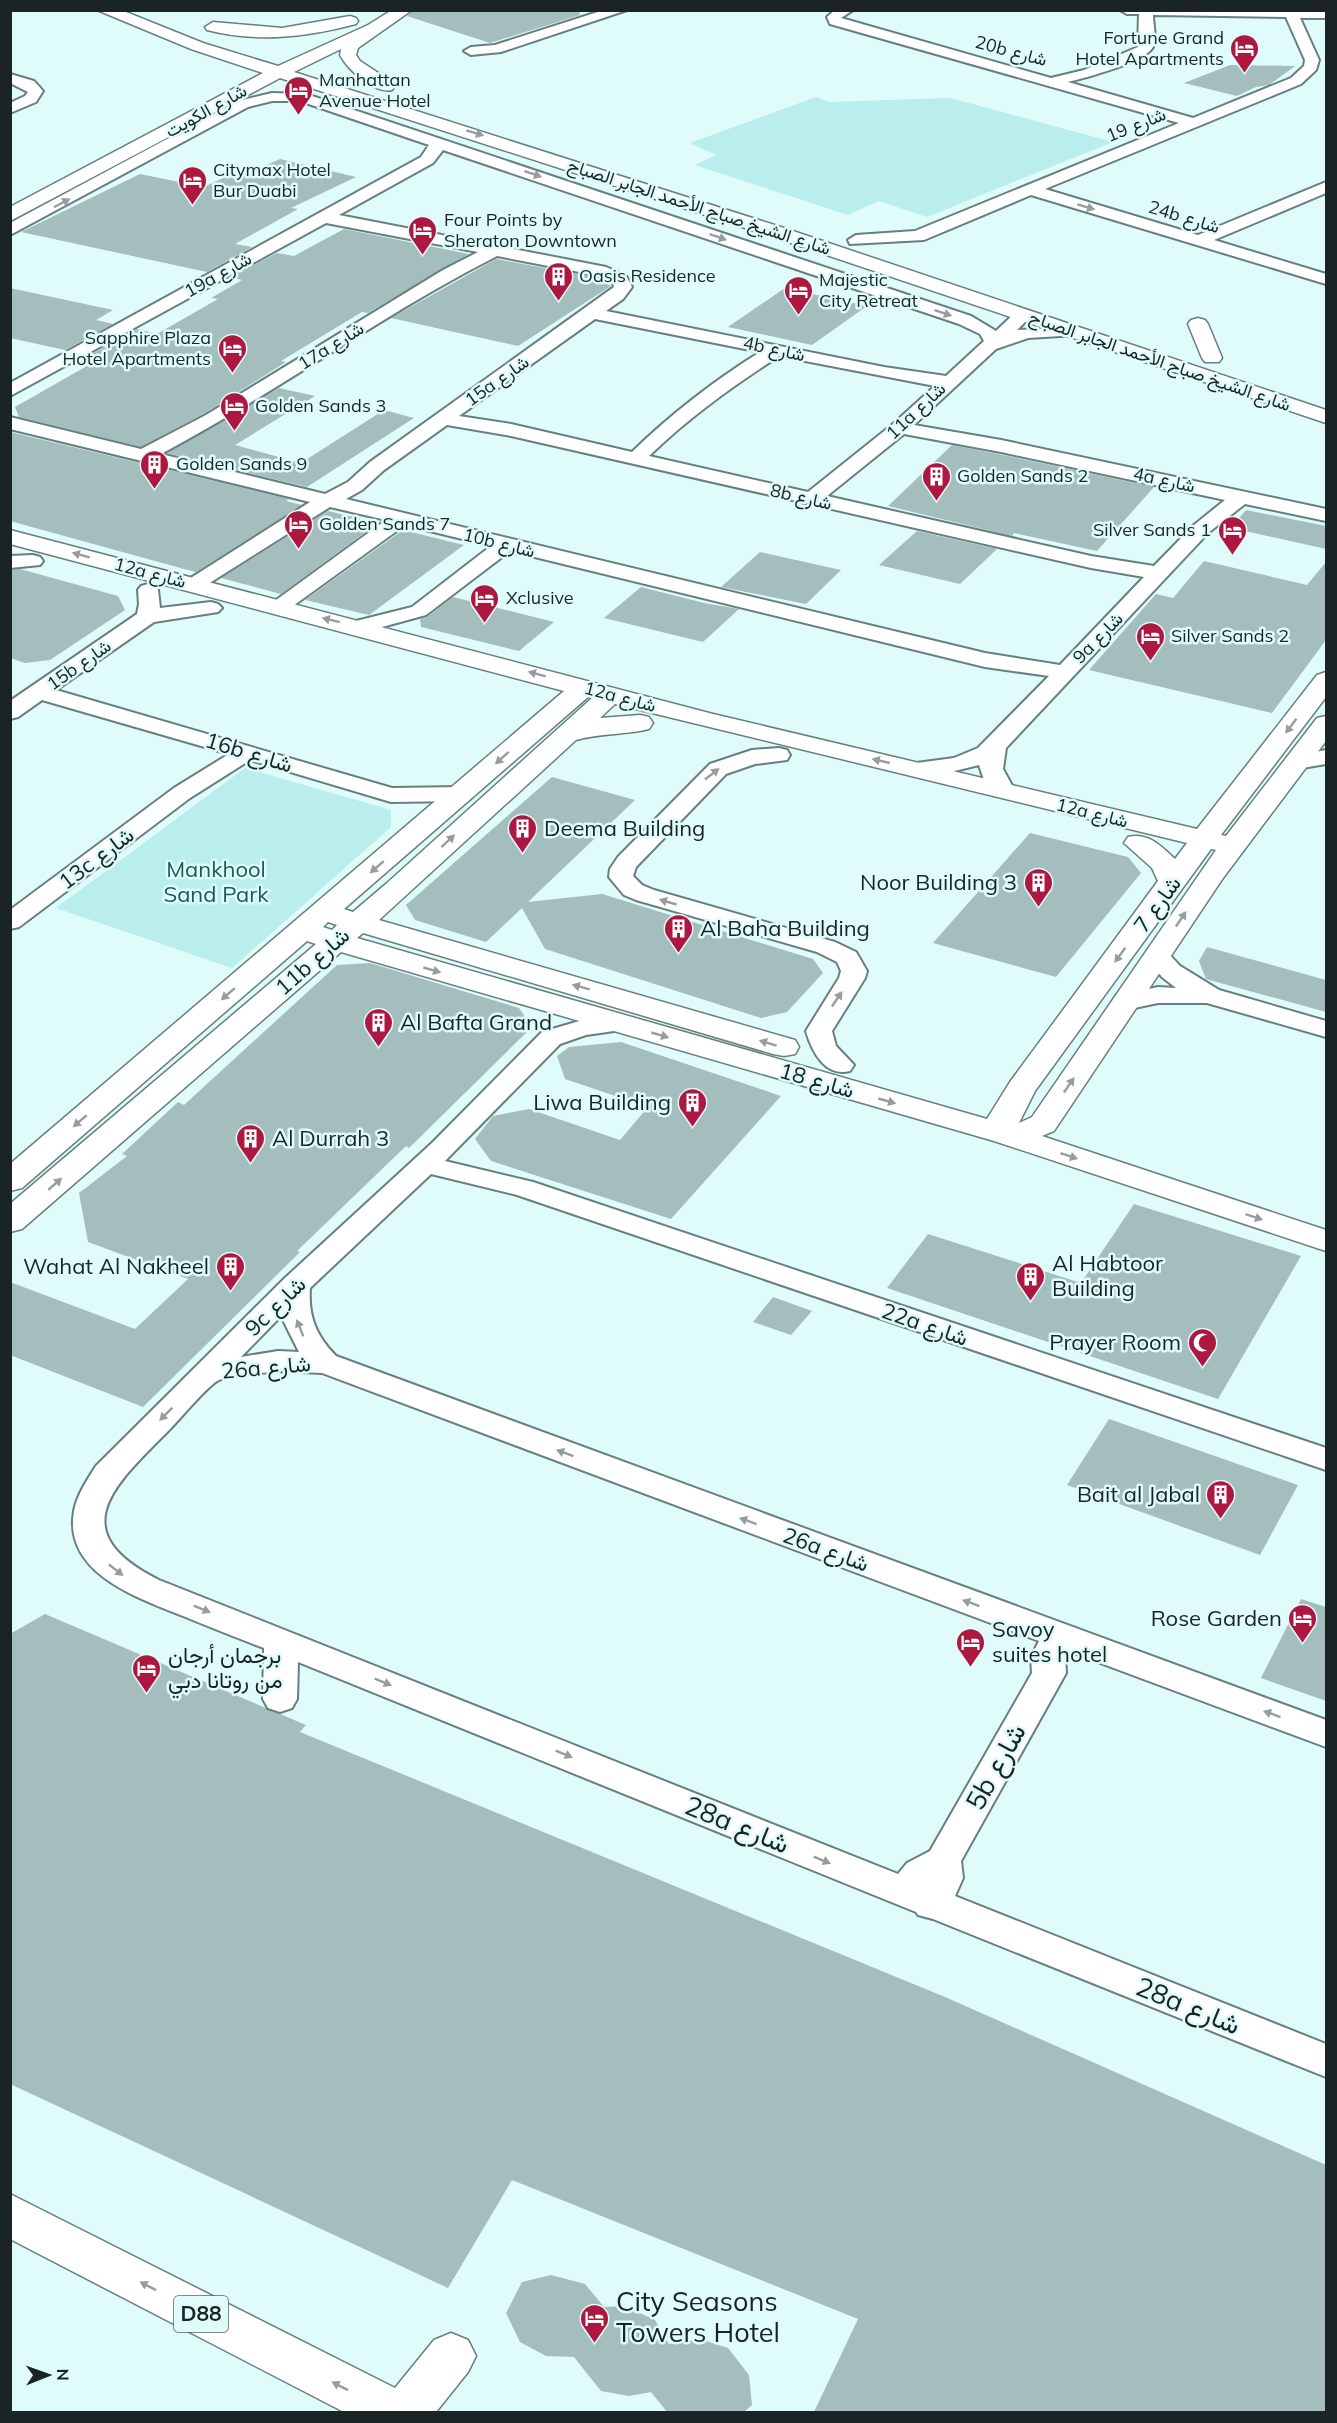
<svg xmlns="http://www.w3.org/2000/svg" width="1337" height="2423" font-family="Mulish,Vazirmatn,sans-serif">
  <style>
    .green { fill: #b9eeec }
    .building { fill: #a3bebc }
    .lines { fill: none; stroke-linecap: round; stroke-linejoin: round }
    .minor-casing { stroke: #67807f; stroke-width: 4 }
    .tertiary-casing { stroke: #67807f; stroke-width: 3 }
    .secondary-casing { stroke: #67807f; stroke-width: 3 }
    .primary-casing { stroke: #67807f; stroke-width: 3 }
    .minor { fill: #fff; fill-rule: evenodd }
    .tertiary { fill: #fff; fill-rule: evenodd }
    .secondary { fill: #fff; fill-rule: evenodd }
    .primary { fill: #fff; fill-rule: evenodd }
    .oneway { fill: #989c9c }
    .labels { text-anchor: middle; stroke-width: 5; stroke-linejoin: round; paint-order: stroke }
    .far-poi-label { font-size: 18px; fill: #1a2424; stroke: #dffbfa; text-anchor: start }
    .far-street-label { font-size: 18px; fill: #1a2424; stroke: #dffbfa }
    .shield { fill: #dffbfa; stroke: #556464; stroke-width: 1.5 }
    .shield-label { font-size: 21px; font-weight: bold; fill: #1a2424 }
    .street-label { font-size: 22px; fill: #1a2424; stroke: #dffbfa }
    .poi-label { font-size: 22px; fill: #1a2424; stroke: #dffbfa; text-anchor: start }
    .park-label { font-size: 22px; fill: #175b59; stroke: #dffbfa }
    .near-street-label { font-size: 27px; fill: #1a2424; stroke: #dffbfa }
    .near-poi-label { font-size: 27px; fill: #1a2424; stroke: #dffbfa; text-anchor: start }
  </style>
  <rect width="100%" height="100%" fill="#dffbfa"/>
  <!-- green -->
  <g class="green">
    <path d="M816 97 829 102 950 98 1113 142 927 217 879 201 848 215 695 165 716 155 690 143Z"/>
    <path d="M245 768 391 810V827L232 968 56 908Z"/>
  </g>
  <!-- building -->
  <g class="building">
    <path d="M414 10H579L580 15 490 43 407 16Z"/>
    <path d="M1230 65 1295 66 1269 85 1256 87 1237 96 1184 83Z"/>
    <path d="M280 159 356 177 291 208 298 209 235 244 252 247 207 272 21 232 140 174 204 187 238 171 248 173Z"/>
    <path d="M344 229 469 254 368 313 362 312 281 361 286 362 205 413 141 447 19 417 15 407 101 358 88 356 137 329 157 334 218 299 211 298 242 280 231 277 277 253 294 256Z"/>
    <path d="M496 259 594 277 611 286 518 346 391 318Z"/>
    <path d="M10 288 113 310 96 320 113 324 65 350 10 338Z"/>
    <path d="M785 288 867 306 812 345 728 327Z"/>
    <path d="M279 388 315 396 235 445 301 463 384 410 414 418 307 487 167 453Z"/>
    <path d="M10 432 289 499 286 501 302 505 196 572 184 569 10 521Z"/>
    <path d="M952 445 1013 457 1154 487 1097 551 1014 533 1012 536 888 506Z"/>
    <path d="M1246 510 1326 526V549L1231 528Z"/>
    <path d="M328 511 378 523 281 594 221 578Z"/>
    <path d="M403 530 464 545 369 615 305 600Z"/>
    <path d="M917 531 997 549 960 584 879 565Z"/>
    <path d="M760 552 841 570 806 604 721 587Z"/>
    <path d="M1204 561 1307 585 1326 562V640L1272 713 1089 670 1156 594 1173 598Z"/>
    <path d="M20 569 118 596 125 610 50 660 25 663 10 658V570Z"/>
    <path d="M641 587 704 603 739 609 703 642 604 618Z"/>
    <path d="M453 597 554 622 519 651 421 627 420 619 427 617Z"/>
    <path d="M552 777 635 800 528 902 602 894 813 959 823 973 787 1012 761 1018 545 949 522 908 486 942 415 920 406 905Z"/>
    <path d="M1030 833 1128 857 1141 873 1056 977 933 943Z"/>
    <path d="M1207 947 1326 980V1012L1206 979 1199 961Z"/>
    <path d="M370 963 519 1008 532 1027 409 1148 406 1146 297 1251 300 1252 143 1407 10 1355V1282L135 1329 188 1279 88 1242 79 1193 127 1156 122 1154 178 1102 184 1105 337 965Z"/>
    <path d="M621 1042 781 1096 671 1219 491 1161 475 1139 493 1116 529 1109 620 1140 648 1107 565 1079 557 1056 569 1047Z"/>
    <path d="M1134 1204 1301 1256 1218 1399 887 1288 928 1234 1081 1283Z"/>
    <path d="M773 1297 812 1311 791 1335 753 1322Z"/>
    <path d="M1109 1419 1298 1485 1260 1555 1067 1485Z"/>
    <path d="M1301 1599 1326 1607V1701L1261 1678Z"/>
    <path d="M45 1614 306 1725 300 1732 945 1997 1326 2165V2412H814L858 2319 512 2180 448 2288 10 2084V1634Z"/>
    <path d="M551 2275 585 2284 604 2307 625 2306 655 2320 669 2344 700 2339 728 2348 749 2375 752 2405 744 2412H667L651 2392 629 2396 601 2391 574 2357 546 2356 520 2342 506 2313 522 2282Z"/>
  </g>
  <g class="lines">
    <defs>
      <g id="minor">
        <path d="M604 10H627L501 52 471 55 464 51 471 47 495 45Z"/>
        <path d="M835 10H853L841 18 1051 78 1084 70 1138 47 1139 14H1127L1120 10H1326V18H1300L1319 60 1316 70 1301 84 1045 189 1198 235 1326 182V193L1214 240 1326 274V284L1031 195 924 240 850 244 848 240 856 235 915 231 1179 123 830 24 827 17ZM1153 15 1286 17 1305 60 1304 66 1291 78 1193 118 1068 82C1085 78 1145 62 1153 47 1157 39 1153 24 1153 15Z"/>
        <path d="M10 74 34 81 43 91 36 102 10 113V103L25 96 28 92 10 83Z"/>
        <path d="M272 93 306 94 971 316 996 331 1017 311 1023 310 1032 315 1017 330 1077 327 1080 331 1077 335 1028 338 996 349 914 425 1001 440 1326 509V521L1245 504 1208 533 1006 748 1003 769 1015 791 1011 796H995L984 780 979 765 938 775 909 774 905 769 909 764 954 758 978 748 1049 676 985 667 510 551 426 615 360 633 352 632 349 627 352 622 412 607 491 546 405 525 286 611H272L268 607 272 603 386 520 330 507 200 589H186L183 585 186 581 310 502 10 429V417L141 449 206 415 443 270 478 252 326 223 10 396V383L421 157 429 145 300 101H272L248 107 10 235V223L238 101ZM443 150 959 324 980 334 984 341 946 376 884 367 606 311 623 299 632 287 626 276 606 267 339 215 433 163ZM497 256 595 275 613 283 614 287 370 462 348 482 325 494 161 454C276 393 381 315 497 256ZM595 319 760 352C714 381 671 414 632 452L511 424 459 416ZM779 356 935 386 893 424 808 492 649 456C689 417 733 386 779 356ZM447 425 511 436 1091 568 1144 577 1060 665 985 653 346 499 362 490 384 470ZM904 434 1001 452 1225 500 1194 525 1154 566 1091 556 827 496Z"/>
        <path d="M33 555 40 557 43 561 40 565 10 568V556Z"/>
        <path d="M148 584 155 586 158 590 160 608 211 602 218 604 222 608 218 612 154 622 56 690 392 788 462 787 470 789 474 794 470 799 462 801 391 802 250 760 190 798 19 927 10 929V910L174 788 229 754 42 700 18 717 10 719V701L137 614 139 604 138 590 141 586Z"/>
        <path d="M779 748 787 750 790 755 787 760 755 764 726 774 636 867 633 876 642 885 654 890 835 942 856 952 867 971 865 978 832 1031 836 1046 854 1065 850 1071C825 1077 812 1052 806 1031L839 978 841 971 837 962 817 952 636 900 624 895 609 877 610 869 618 857 710 764 752 750Z"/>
        <path d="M1326 750V764L1296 769 1288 767 1285 762 1288 757Z"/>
        <path d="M1157 948 1166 951 1180 966 1219 990 1326 1021V1037L1207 1003H1158L1125 1010 1116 1008 1112 1002 1116 996 1158 987 1176 988 1162 977 1144 956 1148 951Z"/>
        <path d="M619 1015 628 1017 632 1023 628 1029 586 1035 560 1044 445 1161 533 1182 1326 1448V1470L517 1195 431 1174 310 1288C308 1316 316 1336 336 1356L1326 1720V1747L1068 1651 1065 1657 1066 1673 961 1861 963 1878 955 1896 1326 2044V2077L933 1919 918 1915 916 1912 298 1662 297 1699 292 1708 280 1712 268 1708 263 1699 264 1648C237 1638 210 1627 183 1616 139 1598 63 1574 74 1511 77 1495 87 1480 96 1466L285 1278 432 1143 542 1032 583 1020ZM281 1316 299 1352 278 1351 241 1357ZM278 1371 322 1373 1039 1641 1031 1657 1032 1673 930 1851 907 1863 898 1874 159 1580C59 1530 117 1483 171 1428 180 1419 209 1384 219 1380 236 1373 260 1374 278 1371Z"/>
      </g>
      <path id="tertiary" d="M10 530 713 714 1197 829 1317 675 1326 672V697L1221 835 1226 836 1317 718 1326 716V741L1223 878 1054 1131 1042 1136 1326 1230V1251L994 1141 341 952 22 1229 10 1232V1204L316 944 307 941 22 1188 10 1191V1164L564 691 10 544ZM588 697 592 698 387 883 353 912 344 909ZM615 704 1187 843 1175 859C1161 846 1148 832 1128 837L1124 843 1152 868 1158 881 1010 1082 987 1119 357 938 363 933 773 1054 784 1056 795 1054 799 1047 795 1040 379 920 576 740C600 733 625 735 649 729L653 723 649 717 640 715 600 718ZM1211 849 1216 850 1032 1117 1019 1123 1035 1091ZM328 922 337 925 332 930 323 927Z"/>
      <g id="secondary">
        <path d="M97 10H121L203 43 278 66 368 25 392 10H412L358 48 356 55 360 61 392 82 395 86 392 90C374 94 348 70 340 55L341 49 294 72 787 229 1326 410V423L773 237 280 78 10 221V207L263 73 191 49Z"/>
        <path d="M350 16 356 18 358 21 356 24C307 37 257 43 207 30L205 27 213 22 282 28Z"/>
        <path d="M1198 318 1205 320 1208 324 1222 358 1219 362H1205L1202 358 1188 324 1191 320Z"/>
      </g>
      <path id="primary" d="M10 2194 395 2388 434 2340 451 2333 468 2340 476 2356 468 2372 436 2412H344L10 2239Z"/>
    </defs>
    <!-- minor casing -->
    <use href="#minor" class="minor-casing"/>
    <!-- tertiary casing -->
    <use href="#tertiary" class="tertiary-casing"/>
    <!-- secondary casing -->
    <use href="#secondary" class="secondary-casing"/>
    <!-- primary casing -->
    <use href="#primary" class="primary-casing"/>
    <!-- minor -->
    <use href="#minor" class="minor"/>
    <!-- tertiary -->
    <use href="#tertiary" class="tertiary"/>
    <!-- secondary -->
    <use href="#secondary" class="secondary"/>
    <!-- primary -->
    <use href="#primary" class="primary"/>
  </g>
  <!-- one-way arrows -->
  <defs><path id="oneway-solid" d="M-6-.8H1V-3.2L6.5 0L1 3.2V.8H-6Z" transform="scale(1.5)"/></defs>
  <g class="oneway">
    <use href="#oneway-solid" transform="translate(475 133) rotate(17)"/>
    <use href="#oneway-solid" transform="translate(533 174) rotate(19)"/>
    <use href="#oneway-solid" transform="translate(62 203) rotate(-28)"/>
    <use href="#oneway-solid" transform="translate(1086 207) rotate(17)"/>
    <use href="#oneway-solid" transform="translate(718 237) rotate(19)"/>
    <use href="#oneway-solid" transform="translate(943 313) rotate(18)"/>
    <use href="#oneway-solid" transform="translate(81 555) rotate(-165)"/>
    <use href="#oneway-solid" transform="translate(331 620) rotate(-166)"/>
    <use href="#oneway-solid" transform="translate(537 674) rotate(-165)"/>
    <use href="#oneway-solid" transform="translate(1291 726) rotate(127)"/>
    <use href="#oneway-solid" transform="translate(502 758) rotate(138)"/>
    <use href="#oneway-solid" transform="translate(881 761) rotate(-167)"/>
    <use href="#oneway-solid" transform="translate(712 774) rotate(-38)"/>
    <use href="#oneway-solid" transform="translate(448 841) rotate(-43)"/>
    <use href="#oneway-solid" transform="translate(377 867) rotate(139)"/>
    <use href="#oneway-solid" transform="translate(668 902) rotate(-164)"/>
    <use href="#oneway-solid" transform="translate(1181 919) rotate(-56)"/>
    <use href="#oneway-solid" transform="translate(1120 955) rotate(126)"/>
    <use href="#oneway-solid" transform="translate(432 970) rotate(16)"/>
    <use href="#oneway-solid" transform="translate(581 987) rotate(-165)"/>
    <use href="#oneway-solid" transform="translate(228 994) rotate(139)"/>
    <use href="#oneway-solid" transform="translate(837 999) rotate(-56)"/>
    <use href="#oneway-solid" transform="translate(660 1035) rotate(16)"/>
    <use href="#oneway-solid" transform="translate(768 1043) rotate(-163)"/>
    <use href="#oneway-solid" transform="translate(1069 1085) rotate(-56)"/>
    <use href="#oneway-solid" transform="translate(887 1101) rotate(16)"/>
    <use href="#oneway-solid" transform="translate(80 1121) rotate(139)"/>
    <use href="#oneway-solid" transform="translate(1069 1156) rotate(18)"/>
    <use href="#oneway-solid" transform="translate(55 1184) rotate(-41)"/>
    <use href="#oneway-solid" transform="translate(1254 1217) rotate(18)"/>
    <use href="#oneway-solid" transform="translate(300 1328) rotate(-112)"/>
    <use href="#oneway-solid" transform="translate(166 1414) rotate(135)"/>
    <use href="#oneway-solid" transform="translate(565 1453) rotate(-160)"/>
    <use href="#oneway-solid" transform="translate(748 1521) rotate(-160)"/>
    <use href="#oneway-solid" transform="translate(116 1570) rotate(38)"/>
    <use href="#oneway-solid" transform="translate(971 1603) rotate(-160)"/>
    <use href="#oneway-solid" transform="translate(202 1609) rotate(22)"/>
    <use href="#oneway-solid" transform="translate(383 1682) rotate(22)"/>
    <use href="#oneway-solid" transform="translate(1272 1714) rotate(-160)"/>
    <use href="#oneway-solid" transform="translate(564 1754) rotate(22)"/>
    <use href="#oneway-solid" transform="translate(822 1860) rotate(22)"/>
    <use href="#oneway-solid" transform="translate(148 2286) rotate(-153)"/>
    <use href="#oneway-solid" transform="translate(340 2386) rotate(-153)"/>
  </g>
  <!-- icons -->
  <defs>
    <symbol id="hotel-pin" viewBox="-11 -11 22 30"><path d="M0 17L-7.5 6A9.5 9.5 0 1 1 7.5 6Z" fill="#ad1841" stroke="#dffbfa"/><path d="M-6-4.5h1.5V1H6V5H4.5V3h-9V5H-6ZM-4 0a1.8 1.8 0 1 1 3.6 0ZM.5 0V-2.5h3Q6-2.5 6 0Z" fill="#fff"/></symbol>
    <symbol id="building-pin" viewBox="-11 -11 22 30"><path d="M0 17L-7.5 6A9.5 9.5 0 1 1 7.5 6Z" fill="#ad1841" stroke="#dffbfa"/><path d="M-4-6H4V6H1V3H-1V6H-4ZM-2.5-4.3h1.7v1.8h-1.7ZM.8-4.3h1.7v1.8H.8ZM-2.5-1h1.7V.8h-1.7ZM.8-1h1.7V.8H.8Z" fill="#fff"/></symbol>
    <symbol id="mosque-pin" viewBox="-11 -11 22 30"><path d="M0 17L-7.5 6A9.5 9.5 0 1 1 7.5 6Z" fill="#ad1841" stroke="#dffbfa"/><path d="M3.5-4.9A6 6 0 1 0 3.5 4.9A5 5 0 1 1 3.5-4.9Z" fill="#fff"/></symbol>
  </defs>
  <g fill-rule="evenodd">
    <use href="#hotel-pin" x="1228" y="32" width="33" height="45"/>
    <use href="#hotel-pin" x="282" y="74" width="33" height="45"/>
    <use href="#hotel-pin" x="176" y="164" width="33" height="45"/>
    <use href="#hotel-pin" x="406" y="214" width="33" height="45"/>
    <use href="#building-pin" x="542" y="260" width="33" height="45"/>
    <use href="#hotel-pin" x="782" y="274" width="33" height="45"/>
    <use href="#hotel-pin" x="216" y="332" width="33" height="45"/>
    <use href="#hotel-pin" x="218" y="390" width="33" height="45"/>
    <use href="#building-pin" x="138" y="448" width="33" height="45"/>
    <use href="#building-pin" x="920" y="460" width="33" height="45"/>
    <use href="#hotel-pin" x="282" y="508" width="33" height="45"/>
    <use href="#hotel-pin" x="1216" y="514" width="33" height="45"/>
    <use href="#hotel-pin" x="468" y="582" width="33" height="45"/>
    <use href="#hotel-pin" x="1134" y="620" width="33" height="45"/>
    <use href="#building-pin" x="506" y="812" width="33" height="45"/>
    <use href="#building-pin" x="1022" y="866" width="33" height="45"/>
    <use href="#building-pin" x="662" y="912" width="33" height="45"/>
    <use href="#building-pin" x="362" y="1006" width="33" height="45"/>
    <use href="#building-pin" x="676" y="1086" width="33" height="45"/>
    <use href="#building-pin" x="234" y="1122" width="33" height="45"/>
    <use href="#building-pin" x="214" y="1250" width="33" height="45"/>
    <use href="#building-pin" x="1014" y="1260" width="33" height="45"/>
    <use href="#mosque-pin" x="1186" y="1326" width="33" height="45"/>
    <use href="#building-pin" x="1204" y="1478" width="33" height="45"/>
    <use href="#hotel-pin" x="1286" y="1602" width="33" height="45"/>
    <use href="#hotel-pin" x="954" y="1626" width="33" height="45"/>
    <use href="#hotel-pin" x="130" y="1652" width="33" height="45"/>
    <use href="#hotel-pin" x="578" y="2302" width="33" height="45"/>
  </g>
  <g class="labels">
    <!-- far-poi labels -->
    <g class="far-poi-label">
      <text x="1224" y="44" text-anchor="end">Fortune Grand<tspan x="1224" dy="21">Hotel Apartments</tspan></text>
      <text x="319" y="86">Manhattan<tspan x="319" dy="21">Avenue Hotel</tspan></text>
      <text x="213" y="176">Citymax Hotel<tspan x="213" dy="21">Bur Duabi</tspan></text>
      <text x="444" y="226">Four Points by<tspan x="444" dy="21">Sheraton Downtown</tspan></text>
      <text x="579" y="282">Oasis Residence</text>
      <text x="819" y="286">Majestic<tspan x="819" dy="21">City Retreat</tspan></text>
      <text x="211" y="344" text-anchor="end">Sapphire Plaza<tspan x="211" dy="21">Hotel Apartments</tspan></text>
      <text x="255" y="412">Golden Sands 3</text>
      <text x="176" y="470">Golden Sands 9</text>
      <text x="957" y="482">Golden Sands 2</text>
      <text x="319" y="530">Golden Sands 7</text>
      <text x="1211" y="536" text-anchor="end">Silver Sands 1</text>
      <text x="506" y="604">Xclusive</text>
      <text x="1171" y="642">Silver Sands 2</text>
    </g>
    <!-- far-street labels -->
    <g class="far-street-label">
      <text transform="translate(1011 51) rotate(15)" y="6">20b شارع</text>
      <text transform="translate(206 111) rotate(-29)" y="6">شارع الكويت</text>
      <text transform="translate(1136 125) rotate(-22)" y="6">شارع 19</text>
      <text transform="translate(699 207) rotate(18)" y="6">شارع الشيخ صباح الأحمد الجابر الصباح</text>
      <text transform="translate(1184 217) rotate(17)" y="6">24b شارع</text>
      <text transform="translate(218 275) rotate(-29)" y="6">19a شارع</text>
      <text transform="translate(331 346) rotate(-32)" y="6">17a شارع</text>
      <text transform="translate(774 349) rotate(12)" y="6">4b شارع</text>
      <text transform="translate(1160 361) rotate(19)" y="6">شارع الشيخ صباح الأحمد الجابر الصباح</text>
      <text transform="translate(497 381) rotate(-35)" y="6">15a شارع</text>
      <text transform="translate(916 411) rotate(-43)" y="6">11a شارع</text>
      <text transform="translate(1164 480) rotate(12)" y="6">4a شارع</text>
      <text transform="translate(801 497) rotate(13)" y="6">8b شارع</text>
      <text transform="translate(499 543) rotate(14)" y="6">10b شارع</text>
      <text transform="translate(150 573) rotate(15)" y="6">12a شارع</text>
      <text transform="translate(1098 638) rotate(-46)" y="6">9a شارع</text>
      <text transform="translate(79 665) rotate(-35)" y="6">15b شارع</text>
      <text transform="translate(620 697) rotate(15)" y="6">12a شارع</text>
      <text transform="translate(1092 813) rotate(14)" y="6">12a شارع</text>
    </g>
    <!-- shield labels -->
    <rect class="shield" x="174" y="2296" width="54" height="36" rx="4.5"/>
    <g class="shield-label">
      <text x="201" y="2321">D88</text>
    </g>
    <!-- street labels -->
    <g class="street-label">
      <text transform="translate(249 752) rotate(17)" y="8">16b شارع</text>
      <text transform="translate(96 858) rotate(-37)" y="8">13c شارع</text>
      <text transform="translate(1157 904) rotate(-54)" y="8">شارع 7</text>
      <text transform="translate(312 961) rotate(-41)" y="8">11b شارع</text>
      <text transform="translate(817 1080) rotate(16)" y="8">شارع 18</text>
      <text transform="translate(275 1306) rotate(-44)" y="8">9c شارع</text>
      <text transform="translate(925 1324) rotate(19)" y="8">22a شارع</text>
      <text transform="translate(266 1367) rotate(-5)" y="8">26a شارع</text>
      <text transform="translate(826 1549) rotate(20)" y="8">26a شارع</text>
    </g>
    <!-- poi labels -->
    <g class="poi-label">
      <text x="544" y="836">Deema Building</text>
      <text x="1017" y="890" text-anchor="end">Noor Building 3</text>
      <text x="700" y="936">Al Baha Building</text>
      <text x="400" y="1030">Al Bafta Grand</text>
      <text x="671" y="1110" text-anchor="end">Liwa Building</text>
      <text x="272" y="1146">Al Durrah 3</text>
      <text x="1052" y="1271">Al Habtoor<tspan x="1052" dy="25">Building</tspan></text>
      <text x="209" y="1274" text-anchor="end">Wahat Al Nakheel</text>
      <text x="1181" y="1350" text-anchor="end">Prayer Room</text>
      <text x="1200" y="1502" text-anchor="end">Bait al Jabal</text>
      <text x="1282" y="1626" text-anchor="end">Rose Garden</text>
      <text x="992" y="1637">Savoy<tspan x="992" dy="25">suites hotel</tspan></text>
      <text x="168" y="1663">برجمان أرجان<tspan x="168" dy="25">من روتانا دبي</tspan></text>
    </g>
    <!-- park labels -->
    <g class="park-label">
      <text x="216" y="877">Mankhool<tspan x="216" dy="25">Sand Park</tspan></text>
    </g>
    <!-- near-street labels -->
    <g class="near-street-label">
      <text transform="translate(996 1767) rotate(-61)" y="9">5b شارع</text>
      <text transform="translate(737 1825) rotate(22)" y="9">28a شارع</text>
      <text transform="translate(1188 2006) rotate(22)" y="9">28a شارع</text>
    </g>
    <!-- near-poi labels -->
    <g class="near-poi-label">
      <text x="616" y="2311">City Seasons<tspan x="616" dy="31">Towers Hotel</tspan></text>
    </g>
  </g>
  <!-- border -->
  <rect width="1337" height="2423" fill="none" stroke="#1a2424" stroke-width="24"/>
  <!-- north arrow -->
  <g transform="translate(48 2375) rotate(89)" stroke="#dffbfa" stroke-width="4.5" paint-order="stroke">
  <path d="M0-4.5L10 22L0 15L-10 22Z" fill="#1a2424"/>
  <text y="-9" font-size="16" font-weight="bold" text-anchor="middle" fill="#1a2424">N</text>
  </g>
</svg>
